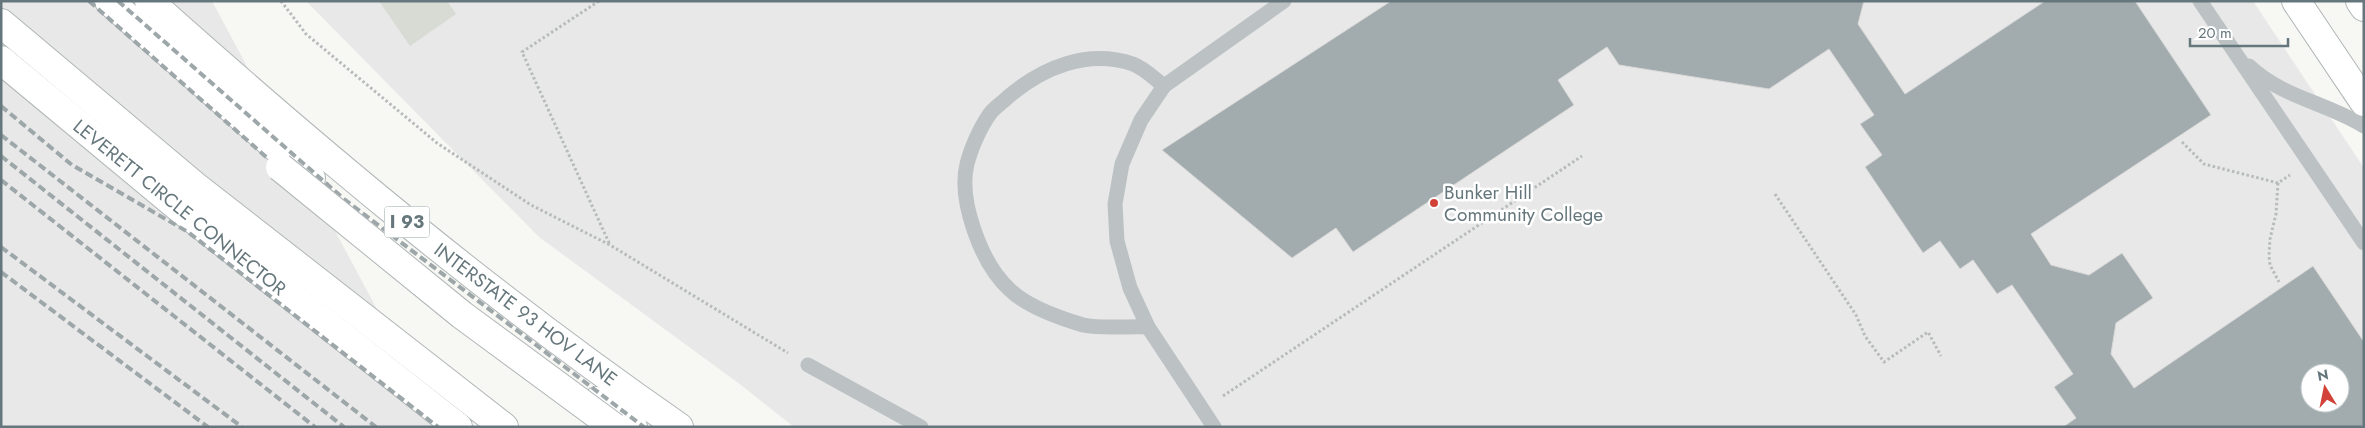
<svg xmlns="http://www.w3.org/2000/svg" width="2365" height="428" font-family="Jost,sans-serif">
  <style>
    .built { fill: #e8e8e8; fill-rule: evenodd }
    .green { fill: #d8dbd4 }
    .building { fill: #a2acaf; stroke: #d9d8d7; fill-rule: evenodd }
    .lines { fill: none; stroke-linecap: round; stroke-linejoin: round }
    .primary-casing { stroke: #b0b6b8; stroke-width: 30 }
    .highway-casing { stroke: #b0b6b7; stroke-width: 30 }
    .path { stroke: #b7bbbc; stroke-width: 3; stroke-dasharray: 2.5 2.5; stroke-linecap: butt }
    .lane { stroke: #bcc2c4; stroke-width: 15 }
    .primary { stroke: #fff; stroke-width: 28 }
    .highway { stroke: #fff; stroke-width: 28 }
    .rail { stroke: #9da6a8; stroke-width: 4; stroke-dasharray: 8 4; stroke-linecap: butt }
    .highway-bridge-casing { stroke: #b0b6b7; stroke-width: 30; stroke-linecap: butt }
    .highway-bridge { stroke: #fff; stroke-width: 28 }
    .poi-dot { fill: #d24239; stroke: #fff; stroke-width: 2 }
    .labels { text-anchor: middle; stroke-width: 5; stroke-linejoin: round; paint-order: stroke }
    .shield { fill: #fff; stroke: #93a0a3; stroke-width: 1 }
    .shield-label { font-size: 18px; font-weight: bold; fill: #65777c }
    .poi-label { font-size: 19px; fill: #65777c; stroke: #fff; text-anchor: start }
    .street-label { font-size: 19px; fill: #65777c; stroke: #fff }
  </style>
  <rect width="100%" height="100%" fill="#f7f7f4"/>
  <!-- built -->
  <g class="built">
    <path d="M1 1H212L440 427H1Z"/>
    <path d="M306 1H2253L2364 168V427H794L741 385 539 237ZM2310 373H2340V403H2310Z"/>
  </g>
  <!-- green -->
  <path class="green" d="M379 1H447L456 14 410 46Z"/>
  <!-- building -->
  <path class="building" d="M1391 1H1864L1858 24 1905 94 2045 1H2135L2211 115 2031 234 2051 265 2089 275 2122 253 2153 298 2116 323 2111 354 2134 388 2313 266 2364 342V427H2063L2076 418 2054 387 2073 374 2012 285 1997 294 1973 260 1960 269 1940 241 1923 253 1865 167 1882 155 1860 124 1874 115 1829 49 1769 89 1619 65 1607 47 1558 80 1574 105 1353 252 1336 228 1292 258 1162 150ZM2310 373H2340V403H2310Z"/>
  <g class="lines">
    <defs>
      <g id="primary">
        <path d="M2296 1 2364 102"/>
        <path d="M2360 1 2364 7"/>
      </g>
      <g id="highway">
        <path d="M109 1 311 178"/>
        <path d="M149 1C318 152 492 298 679 427"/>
        <path d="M1 23 195 186 504 427"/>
        <path d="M1 60 178 207 458 427"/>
        <path d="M597 401 633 427"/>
      </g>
    </defs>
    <!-- primary casing -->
    <use href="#primary" class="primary-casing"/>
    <!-- highway casing -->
    <use href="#highway" class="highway-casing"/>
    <!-- path -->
    <g class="path">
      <path d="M281 1 306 34 437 143 531 205 610 245 788 353"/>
      <path d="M599 1 522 52 610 245"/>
      <path d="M2182 142 2204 164 2278 183 2290 175"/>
      <path d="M2278 183 2276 214 2270 239 2269 256 2270 265 2279 282"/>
      <path d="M1775 194 1856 315 1865 336 1884 362 1928 332 1941 356"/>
      <path d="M1223 396 1582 156"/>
    </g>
    <!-- lane -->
    <g class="lane">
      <path d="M2200 1 2364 243"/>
      <path d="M2249 66C2283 98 2325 102 2364 126"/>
      <path d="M1148 327C1129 326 1101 329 1083 325 1059 318 1027 307 1009 289 981 263 958 200 967 164 971 148 980 128 989 115 993 108 1002 103 1008 97 1043 67 1088 49 1133 64 1144 68 1155 79 1164 86"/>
      <path d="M808 365 921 427"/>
      <path d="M1214 427 1148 327 1130 288 1117 241 1115 204 1122 164 1141 120 1164 86 1284 1"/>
    </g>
    <!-- primary -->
    <use href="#primary" class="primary"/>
    <!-- highway -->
    <use href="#highway" class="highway"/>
    <!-- rail -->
    <g class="rail">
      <path d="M89 1 331 214 612 427"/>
      <path d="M118 1 344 199 644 427"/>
      <path d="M1 106 72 165 188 232 438 427"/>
      <path d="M1 135 376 427"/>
      <path d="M1 156 344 427"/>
      <path d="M1 180 315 427"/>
      <path d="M1 247 242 427"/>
      <path d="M1 272 208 427"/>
    </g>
    <defs>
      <path id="highway-bridge" d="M280 167 462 315 614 427"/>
    </defs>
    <!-- highway-bridge casing -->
    <use href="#highway-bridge" class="highway-bridge-casing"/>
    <!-- highway-bridge -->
    <use href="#highway-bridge" class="highway-bridge"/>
  </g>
  <!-- markers -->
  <circle class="poi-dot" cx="1434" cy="203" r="5"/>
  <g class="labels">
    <!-- shield labels -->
    <rect class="shield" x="384.5" y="206.5" width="45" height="31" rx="4"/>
    <g class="shield-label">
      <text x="407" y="228">I 93</text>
    </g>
    <!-- poi labels -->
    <g class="poi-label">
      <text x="1444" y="199">Bunker Hill<tspan x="1444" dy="22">Community College</tspan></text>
    </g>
    <!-- street labels -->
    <g class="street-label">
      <text transform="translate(180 207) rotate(39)" y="7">LEVERETT CIRCLE CONNECTOR</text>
      <text transform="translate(526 314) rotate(37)" y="7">INTERSTATE 93 HOV LANE</text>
    </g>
  </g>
  <!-- border -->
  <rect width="2365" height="428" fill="none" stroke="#65777c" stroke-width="5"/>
  <!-- north arrow -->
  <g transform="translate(2325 388) rotate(350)"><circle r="24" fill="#ffffff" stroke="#c1c9cb"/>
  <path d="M0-4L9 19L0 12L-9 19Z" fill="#d24239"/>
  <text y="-8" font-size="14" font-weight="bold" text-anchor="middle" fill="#65777c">N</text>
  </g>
  <!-- scale -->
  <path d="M2190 38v8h98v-8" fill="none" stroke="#65777c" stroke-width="2.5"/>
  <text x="2198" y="38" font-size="15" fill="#65777c" stroke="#ffffff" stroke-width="4" paint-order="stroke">20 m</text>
</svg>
